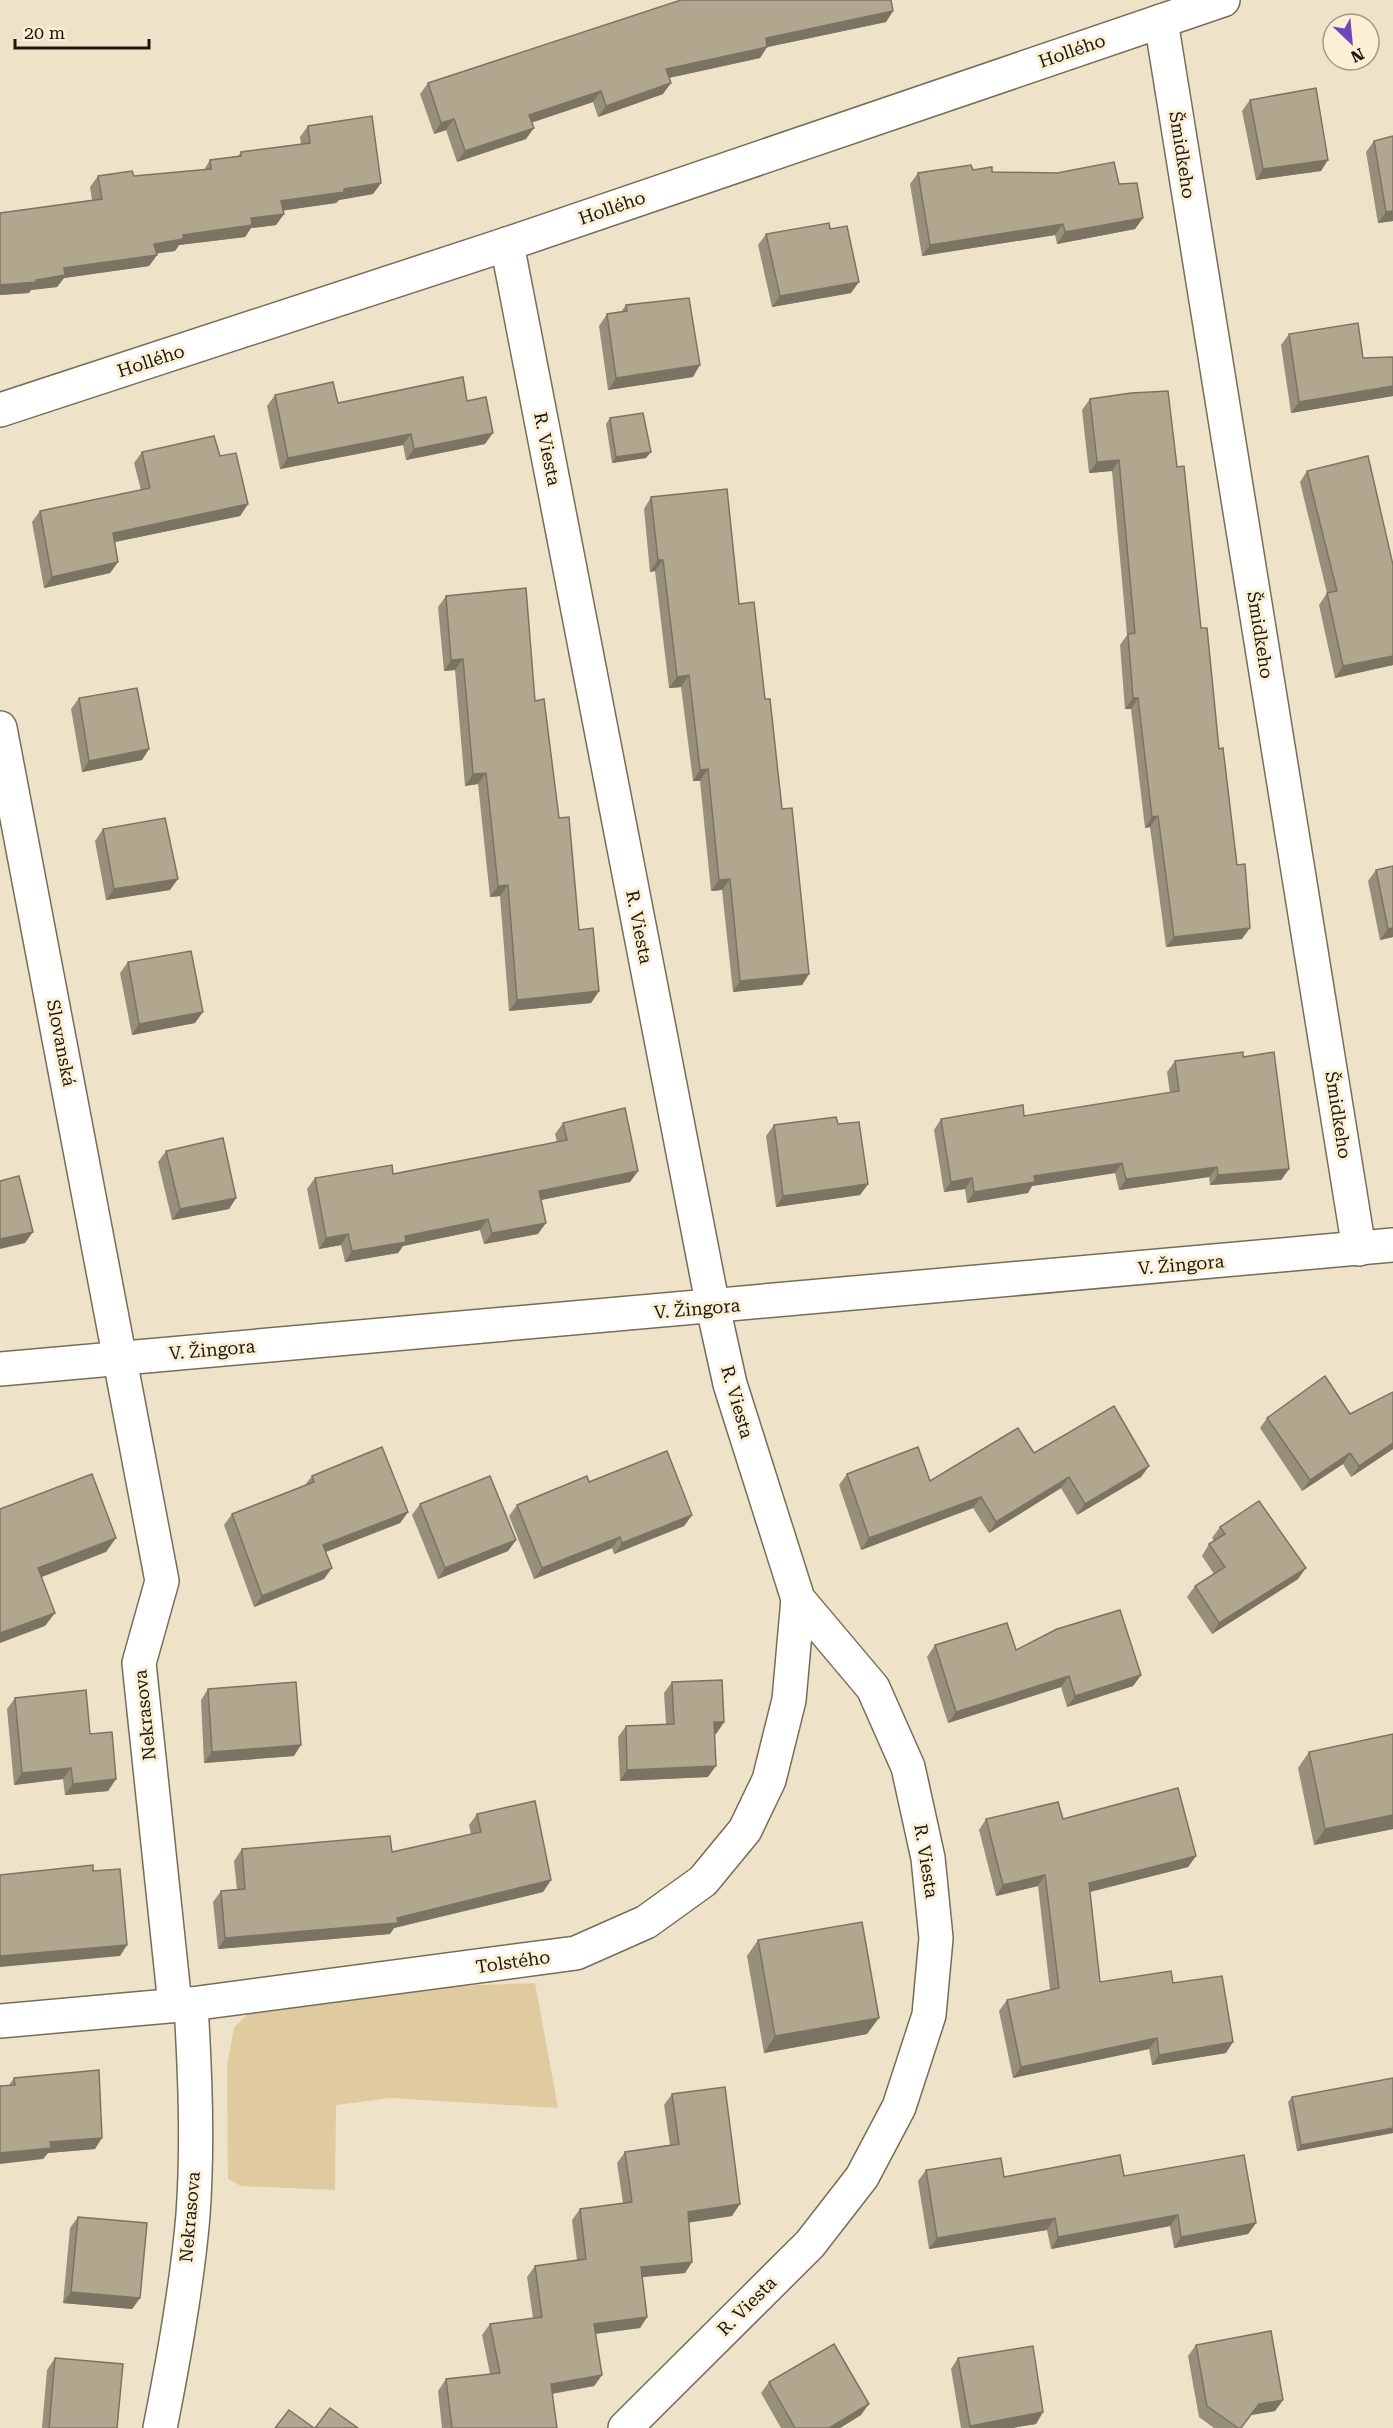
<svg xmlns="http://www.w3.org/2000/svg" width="1393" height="2428" font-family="'Roboto Serif',serif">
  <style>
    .green { fill: #dfcb9f }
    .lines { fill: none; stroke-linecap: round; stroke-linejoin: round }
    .minor-casing { stroke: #776d57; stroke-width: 36 }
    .minor { stroke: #fff; stroke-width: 33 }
    .wall { fill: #988f7a }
    .shaded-wall { fill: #7c7463 }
    .building { fill: #b1a68e; stroke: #7c7463; stroke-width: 1.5 }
    .labels { text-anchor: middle; stroke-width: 6; stroke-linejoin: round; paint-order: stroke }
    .street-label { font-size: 18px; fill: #1c180e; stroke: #fbf0d6 }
  </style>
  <rect width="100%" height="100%" fill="#eee2c9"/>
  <!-- green -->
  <path class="green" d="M535 1983 558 2108 390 2098 336 2105 335 2190 241 2186 228 2179 227 2066 234 2028 253 2008 451 1986Z"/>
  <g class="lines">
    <defs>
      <g id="minor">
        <path d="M1161 21 1359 1249"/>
        <path d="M507 244 713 1307 730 1384 798 1599 873 1688 908 1767 928 1858 936 1938 929 2015 899 2107 862 2177 810 2244 625 2428"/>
        <path d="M0 410 507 244 1223 0"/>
        <path d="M0 728 162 1581 139 1663 175 2005"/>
        <path d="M0 1369 1393 1245"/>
        <path d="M0 2021 191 2004 576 1953 646 1922 703 1881 745 1830 769 1780 789 1700 798 1599"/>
        <path d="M160 2428C174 2358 187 2286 193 2215 198 2144 195 2074 191 2004"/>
      </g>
    </defs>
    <!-- minor casing -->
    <use href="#minor" class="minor-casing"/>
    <!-- minor -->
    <use href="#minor" class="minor"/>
  </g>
  <!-- wall -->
  <g class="wall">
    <path d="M893 11 886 22 767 47 760 58 669 78 663 94 598 117 593 102 532 122 526 139 457 162 446 130 434 134 420 94 428 83Z"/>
    <path d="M1250 100 1321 171 1256 180 1242 111Z"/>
    <path d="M308 126 381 183 373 194 339 200 336 203 283 210 284 214 276 225 251 228 245 237 179 245 175 251 156 253 157 255 149 266 64 278 57 287 31 290 29 293 0 295V213L92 200 90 187 98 176H134L204 170 210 160 238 156 241 152 301 144 300 137Z"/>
    <path d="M1374 141 1393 221 1378 223 1366 152Z"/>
    <path d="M973 170 1119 184 1143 218 1135 229 1057 244 1055 235 922 256 910 184 918 173Z"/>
    <path d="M830 229 851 293 772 307 758 245 766 234Z"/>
    <path d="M626 305 693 377 608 390 599 326 607 314 621 312Z"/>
    <path d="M1289 334 1363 358 1393 357V396L1291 413 1281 345Z"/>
    <path d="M275 395 338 403 467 401 485 444 406 460 403 445 280 469 267 406Z"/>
    <path d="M1090 399 1177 467 1219 749 1242 939 1166 947 1150 827 1145 828 1131 709H1125L1120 645 1127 635 1112 471 1089 473 1082 410Z"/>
    <path d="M610 418 646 458 612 463 606 424Z"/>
    <path d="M142 452 220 456 248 504 240 516 115 542 118 562 110 573 44 588 32 522 40 511 141 490 134 463Z"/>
    <path d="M1307 471 1393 565V665L1335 678 1319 605 1327 593 1300 482Z"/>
    <path d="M651 497 739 604 765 699 809 974 802 985 733 992 722 890 711 891 700 781H693L681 687 669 688 655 571 650 572 644 509Z"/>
    <path d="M446 596 535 701 559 818 579 930 599 991 591 1003 509 1011 500 896 490 897 478 784 465 786 455 670 444 671 438 607Z"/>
    <path d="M79 698 149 749 142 760 82 772 71 709Z"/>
    <path d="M103 829 170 890 106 900 95 841Z"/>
    <path d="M1393 866V937L1380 940 1368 881 1376 870Z"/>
    <path d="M128 962 195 1023 132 1035 120 973Z"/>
    <path d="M1243 1057 1289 1169 1281 1180 1210 1185 1209 1177 1119 1190 1115 1173 1032 1186 1028 1193 967 1203 965 1189 944 1192 934 1130 941 1119 1024 1116 1170 1093 1167 1072 1175 1061Z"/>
    <path d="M563 1123 638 1171 630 1182 541 1200 538 1234 484 1244 480 1230 403 1246 398 1253 345 1262 341 1245 319 1249 307 1189 315 1178 393 1174 557 1142 555 1134Z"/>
    <path d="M838 1124 868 1184 860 1195 776 1207 766 1136 774 1125Z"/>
    <path d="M166 1151 236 1198 229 1209 172 1220 158 1162Z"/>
    <path d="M1393 1392V1449L1351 1477 1343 1464 1302 1491 1260 1428 1267 1418 1350 1414Z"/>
    <path d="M1034 1453 1149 1466 1141 1477 1077 1515 1061 1488 989 1533 973 1508 861 1550 839 1485 847 1474 930 1481Z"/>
    <path d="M312 1476 408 1512 400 1523 326 1552 324 1579 254 1607 224 1525 232 1514 305 1485Z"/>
    <path d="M589 1482 692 1515 684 1526 614 1554 612 1548 534 1579 509 1516 517 1505Z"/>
    <path d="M420 1504 516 1540 508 1551 438 1579 412 1515Z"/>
    <path d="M1220 1527 1298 1579 1212 1634 1187 1597 1195 1586 1214 1574 1202 1556 1209 1544 1214 1541 1212 1538Z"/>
    <path d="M935 1645 1016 1650 1141 1675 1133 1686 1067 1707 1061 1687 948 1723 927 1657Z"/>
    <path d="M672 1682 724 1722 716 1734 715 1733 708 1777 620 1781 618 1737 626 1726 666 1724 664 1693Z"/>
    <path d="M208 1689 294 1756 204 1763 201 1700Z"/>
    <path d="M15 1698 90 1734 116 1779 108 1791 65 1795 63 1779 14 1785 7 1709Z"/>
    <path d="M1393 1734V1829L1314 1845 1298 1768 1309 1752Z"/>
    <path d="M477 1814 551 1880 543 1892 394 1928 390 1934 218 1949 213 1902 221 1891 237 1890 234 1861 242 1849 392 1852 471 1834 469 1825Z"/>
    <path d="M986 1819H1063L1196 1856 1188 1867 1090 1892 1100 1982 1173 1983 1226 2053 1152 2065 1149 2049 1013 2078 999 2011 1007 2000 1050 1990 1038 1886 996 1896 979 1830Z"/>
    <path d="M758 1940 867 2034 764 2053 747 1956Z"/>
    <path d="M14 2078 95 2149 48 2153 43 2159 9 2085Z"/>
    <path d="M1393 2078V2133L1297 2151 1288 2102 1292 2097Z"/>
    <path d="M672 2094 732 2216 689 2222 692 2262 685 2273 642 2277 647 2317 640 2328 595 2334 602 2375 594 2386 552 2394 557 2428H442L438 2391 446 2379 490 2374 482 2335 490 2324 533 2318 527 2277 535 2266 577 2260 572 2220 580 2209 623 2203 617 2163 625 2152 670 2145 664 2105Z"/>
    <path d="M926 2170 1004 2177 1124 2176 1256 2223 1248 2234 1174 2248 1170 2226 1051 2249 1047 2230 929 2249 918 2181Z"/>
    <path d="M78 2217 140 2298 132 2309 63 2303 70 2228Z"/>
    <path d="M1196 2345 1283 2400 1275 2411 1251 2415 1241 2428H1214L1199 2417 1188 2356Z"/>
    <path d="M55 2358 117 2428H42L47 2370Z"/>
    <path d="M958 2358 1043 2412 1036 2424 1012 2428H961L951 2369Z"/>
    <path d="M769 2382 861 2415 840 2428H781L761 2393Z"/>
  </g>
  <!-- shaded-wall -->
  <g class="shaded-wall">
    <path d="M893 11 886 22 758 49 766 38Z"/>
    <path d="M767 47 760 58 659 80 666 69Z"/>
    <path d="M671 83 663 94 598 117 606 106Z"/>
    <path d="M601 91 593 102 522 126 529 115Z"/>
    <path d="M454 119 446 130 434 134 441 123Z"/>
    <path d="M534 128 526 139 457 162 465 151Z"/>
    <path d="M1328 160 1321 171 1256 180 1263 169Z"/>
    <path d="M381 183 373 194 339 200 336 203 274 212 281 201Z"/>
    <path d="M1393 211V221L1378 223 1386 212Z"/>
    <path d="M284 214 276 225 251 228 245 237 179 245 175 251 147 255 154 244 183 235 251 218Z"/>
    <path d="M1143 218 1135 229 1057 244 1065 232Z"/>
    <path d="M1063 224 1055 235 922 256 930 245Z"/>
    <path d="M157 255 149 266 64 278 57 287 31 290 29 293 0 295V285L36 280 64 268Z"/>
    <path d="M859 282 851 293 772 307 780 296Z"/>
    <path d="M700 365 693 377 608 390 616 378Z"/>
    <path d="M1393 386V396L1291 413 1299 402Z"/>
    <path d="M493 433 485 444 406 460 414 449Z"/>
    <path d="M411 434 403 445 280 469 288 458Z"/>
    <path d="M651 452 646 458 612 463 616 457Z"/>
    <path d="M1119 460 1112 471 1089 473 1097 462Z"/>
    <path d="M248 504 240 516 105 544 113 533Z"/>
    <path d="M658 560H663L655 571 650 572Z"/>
    <path d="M118 562 110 573 44 588 52 577Z"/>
    <path d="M1393 656V665L1335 678 1343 666Z"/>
    <path d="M463 659 455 670 444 671 451 660Z"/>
    <path d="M689 675 681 687 669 688 677 677Z"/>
    <path d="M1133 698H1138L1131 709H1125Z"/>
    <path d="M149 749 142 760 82 772 89 761Z"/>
    <path d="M708 769 700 781H693L700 770Z"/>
    <path d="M486 773 478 784 465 786 473 774Z"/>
    <path d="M1158 816 1150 827 1145 828 1152 817Z"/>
    <path d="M178 879 170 890 106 900 114 889Z"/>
    <path d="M730 879 722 890 711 891 719 880Z"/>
    <path d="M508 885 500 896 490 897 498 886Z"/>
    <path d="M1250 928 1242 939 1166 947 1174 937Z"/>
    <path d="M1393 928V937L1380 940 1388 929Z"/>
    <path d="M809 974 802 985 733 992 740 981Z"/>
    <path d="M599 991 591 1003 509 1011 517 1000Z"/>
    <path d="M203 1012 195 1023 132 1035 139 1024Z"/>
    <path d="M1122 1163 1115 1173 1032 1186 1028 1193 967 1203 974 1192 1034 1176Z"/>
    <path d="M1217 1167 1209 1177 1119 1190 1126 1179Z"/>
    <path d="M1289 1169 1281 1180 1210 1185 1218 1175Z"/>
    <path d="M638 1171 630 1182 531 1202 539 1191Z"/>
    <path d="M972 1178 965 1189 944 1192 951 1182Z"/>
    <path d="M868 1184 860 1195 776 1207 783 1196Z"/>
    <path d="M236 1198 229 1209 172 1220 180 1209Z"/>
    <path d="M488 1219 480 1230 403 1246 398 1253 345 1262 352 1251 405 1236Z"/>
    <path d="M546 1223 538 1234 484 1244 492 1233Z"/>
    <path d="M33 1232 25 1243 0 1249V1239Z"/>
    <path d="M348 1234 341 1245 319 1249 326 1238Z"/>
    <path d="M1393 1443V1449L1351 1477 1359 1466Z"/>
    <path d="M1350 1453 1343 1464 1302 1491 1310 1480Z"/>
    <path d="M1149 1466 1141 1477 1077 1515 1085 1504Z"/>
    <path d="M1069 1477 1061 1488 989 1533 996 1522Z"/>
    <path d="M981 1497 973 1508 861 1550 869 1538Z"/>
    <path d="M408 1512 400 1523 315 1556 323 1545Z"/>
    <path d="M692 1515 684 1526 614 1554 622 1543Z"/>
    <path d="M620 1537 612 1548 534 1579 542 1568Z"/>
    <path d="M116 1538 106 1552 29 1582 38 1568Z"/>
    <path d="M516 1540 508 1551 438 1579 445 1568Z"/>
    <path d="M332 1568 324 1579 254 1607 262 1596Z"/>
    <path d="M1306 1568 1298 1579 1212 1634 1219 1623Z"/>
    <path d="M55 1613 45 1626 0 1643V1633Z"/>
    <path d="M1141 1675 1133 1686 1067 1707 1075 1696Z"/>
    <path d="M1069 1676 1061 1687 948 1723 956 1712Z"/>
    <path d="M714 1722H724L716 1734 707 1733Z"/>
    <path d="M301 1745 294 1756 204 1763 212 1752Z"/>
    <path d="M716 1766 708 1777 620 1781 627 1770Z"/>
    <path d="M71 1768 63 1779 14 1785 22 1773Z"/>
    <path d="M116 1779 108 1791 65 1795 73 1784Z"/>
    <path d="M1393 1815V1829L1314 1845 1325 1829Z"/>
    <path d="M1196 1856 1188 1867 1081 1894 1089 1883Z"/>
    <path d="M1045 1875 1038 1886 996 1896 1003 1885Z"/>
    <path d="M551 1880 543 1892 394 1928 390 1934 218 1949 225 1938 397 1918Z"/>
    <path d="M127 1945 120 1956 0 1967V1956Z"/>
    <path d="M879 2018 867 2034 764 2053 775 2036Z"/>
    <path d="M1157 2038 1149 2049 1013 2078 1021 2067Z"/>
    <path d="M1233 2042 1226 2053 1152 2065 1159 2055Z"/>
    <path d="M1393 2128V2133L1297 2151 1301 2145Z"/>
    <path d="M102 2138 95 2149 48 2153 43 2159 0 2164V2153L50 2142Z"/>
    <path d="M740 2204 732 2216 680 2224 688 2212Z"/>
    <path d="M1178 2215 1170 2226 1051 2249 1058 2237Z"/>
    <path d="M1055 2218 1047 2230 929 2249 937 2238Z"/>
    <path d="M1256 2223 1248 2234 1174 2248 1181 2237Z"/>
    <path d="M692 2262 685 2273 633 2278 641 2267Z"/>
    <path d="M71 2292 140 2298 132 2309 63 2303Z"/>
    <path d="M647 2317 640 2328 586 2335 594 2324Z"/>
    <path d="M602 2375 594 2386 543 2395 551 2384Z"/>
    <path d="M1283 2400 1275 2411 1251 2415 1241 2428 1259 2404Z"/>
    <path d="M869 2404 861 2415 840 2428H829Z"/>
    <path d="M1043 2412 1036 2424 1012 2428H969L970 2426Z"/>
  </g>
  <!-- building -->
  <g class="building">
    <path d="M681 0H891L893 11 766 38 767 47 666 69 671 83 606 106 601 91 529 115 534 128 465 151 454 119 441 123 428 83Z"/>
    <path d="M1316 88 1328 160 1263 169 1250 100Z"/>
    <path d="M372 116 381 183 344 189V192L281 201 284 214 251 218 252 225 183 235V239L154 244 157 255 64 268 65 275 36 280 37 282 0 285V213L102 199 98 176 132 171 134 176 211 169 210 160 241 156V152L310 143 308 126Z"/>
    <path d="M1393 136V211L1386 212 1374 141Z"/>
    <path d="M1114 162 1119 184 1137 183 1143 218 1065 232 1063 224 930 245 918 173 971 165 973 170 992 167V172L1057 173Z"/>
    <path d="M829 223 830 229 847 226 859 282 780 296 766 234Z"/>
    <path d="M689 298 700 365 616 378 607 314 627 311 626 305Z"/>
    <path d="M1358 323 1363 358 1393 357V386L1299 402 1289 334Z"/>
    <path d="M463 377 467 401 486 397 493 433 414 449 411 434 288 458 275 395 333 382 338 403Z"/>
    <path d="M1168 391 1177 467 1184 466 1201 628H1207L1219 749 1223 748 1237 865 1245 864 1250 928 1174 937 1158 816 1152 817 1138 698H1133L1128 634 1135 633 1119 460 1097 462 1090 399 1131 393Z"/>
    <path d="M643 413 651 452 616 457 610 418Z"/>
    <path d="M214 436 220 456 236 453 248 504 113 533 118 562 52 577 40 511 150 488 142 452Z"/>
    <path d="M1368 456 1393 565V656L1343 666 1327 593 1337 591 1307 471Z"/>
    <path d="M727 489 739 604 754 602 765 699H770L782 809 792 808 809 974 740 981 730 879 719 880 708 769 700 770 689 675 677 677 663 560H658L651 497Z"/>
    <path d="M526 588 535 701 544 699 559 818 569 817 579 930 593 928 599 991 517 1000 508 885 498 886 486 773 473 774 463 659 451 660 446 596Z"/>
    <path d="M137 688 149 749 89 761 79 698Z"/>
    <path d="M165 818 178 879 114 889 103 829Z"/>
    <path d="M1393 866V928L1388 929 1376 870Z"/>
    <path d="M191 951 203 1012 139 1024 128 962Z"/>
    <path d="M1243 1052V1057L1274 1052 1289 1169 1218 1175 1217 1167 1126 1179 1122 1163 1034 1176 1035 1182 974 1192 972 1178 951 1182 941 1119 1023 1105 1024 1116 1179 1091 1175 1061Z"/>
    <path d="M625 1108 638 1171 539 1191 546 1223 492 1233 488 1219 405 1236 406 1242 352 1251 348 1234 326 1238 315 1178 392 1165 393 1174 567 1140 563 1123Z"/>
    <path d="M836 1117 838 1124 859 1122 868 1184 783 1196 774 1125Z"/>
    <path d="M223 1138 236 1198 180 1209 166 1151Z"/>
    <path d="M19 1176 33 1232 0 1239V1181Z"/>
    <path d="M1325 1376 1350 1414 1393 1392V1443L1359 1466 1350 1453 1310 1480 1267 1418Z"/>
    <path d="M1114 1406 1149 1466 1085 1504 1069 1477 996 1522 981 1497 869 1538 847 1474 918 1447 930 1481 1018 1428 1034 1453Z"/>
    <path d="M382 1447 408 1512 323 1545 332 1568 262 1596 232 1514 314 1482 312 1476Z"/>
    <path d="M667 1451 692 1515 622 1543 620 1537 542 1568 517 1505 587 1476 589 1482Z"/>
    <path d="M92 1474 116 1538 38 1568 55 1613 0 1633V1509Z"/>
    <path d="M490 1476 516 1540 445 1568 420 1504Z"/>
    <path d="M1259 1501 1306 1568 1219 1623 1195 1586 1225 1567 1209 1544 1225 1534 1220 1527Z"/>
    <path d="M1120 1610 1141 1675 1075 1696 1069 1676 956 1712 935 1645 1007 1623 1016 1650 1057 1629Z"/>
    <path d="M722 1680 724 1722H714L716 1766 627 1770 626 1726 674 1724 672 1682Z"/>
    <path d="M296 1682 301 1745 212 1752 208 1689Z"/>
    <path d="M86 1690 90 1734 112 1732 116 1779 73 1784 71 1768 22 1773 15 1698Z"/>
    <path d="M1393 1734V1815L1325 1829 1309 1752Z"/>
    <path d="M1178 1788 1196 1856 1089 1883 1100 1982 1171 1971 1173 1983 1222 1976 1233 2042 1159 2055 1157 2038 1021 2067 1007 2000 1059 1988 1045 1875 1003 1885 986 1819 1058 1802 1063 1819Z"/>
    <path d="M535 1801 551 1880 397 1918 398 1923 225 1938 221 1891 245 1889 242 1849 390 1836 392 1852 481 1832 477 1814Z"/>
    <path d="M93 1865V1871L120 1869 127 1945 0 1956V1875Z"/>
    <path d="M862 1922 879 2018 775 2036 758 1940Z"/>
    <path d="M99 2070 102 2138 50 2142 51 2148 0 2153V2086L15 2085 14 2078Z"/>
    <path d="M1393 2078V2128L1301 2145 1292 2097Z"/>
    <path d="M725 2087 740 2204 688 2212 692 2262 641 2267 647 2317 594 2324 602 2375 551 2384 557 2428H452L446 2379 500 2373 490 2324 542 2317 535 2266 586 2259 580 2209 632 2202 625 2152 679 2144 672 2094Z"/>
    <path d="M1120 2155 1124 2176 1244 2155 1256 2223 1181 2237 1178 2215 1058 2237 1055 2218 937 2238 926 2170 1001 2158 1004 2177Z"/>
    <path d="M78 2217 147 2223 140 2298 71 2292Z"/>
    <path d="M1271 2331 1283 2400 1259 2404 1241 2428H1238L1207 2406 1196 2345Z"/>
    <path d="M834 2344 869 2404 829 2428H795L769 2382Z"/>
    <path d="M1033 2346 1043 2412 970 2426 958 2358Z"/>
    <path d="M55 2358 123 2364 117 2428H49Z"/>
    <path d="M330 2408 358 2428H315Z"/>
    <path d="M289 2410 314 2428H275Z"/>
  </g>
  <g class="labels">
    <!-- street labels -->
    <g class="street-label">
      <text transform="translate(1072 51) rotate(-19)" y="6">Hollého</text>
      <text transform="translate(1182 155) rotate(81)" y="6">Šmidkeho</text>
      <text transform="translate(612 208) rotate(-19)" y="6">Hollého</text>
      <text transform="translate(151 361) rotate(-18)" y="6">Hollého</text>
      <text transform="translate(547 449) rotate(79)" y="6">R. Viesta</text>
      <text transform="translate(1260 635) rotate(81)" y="6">Šmidkeho</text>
      <text transform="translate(639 927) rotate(79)" y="6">R. Viesta</text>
      <text transform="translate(61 1043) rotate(79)" y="6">Slovanská</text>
      <text transform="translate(1338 1115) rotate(81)" y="6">Šmidkeho</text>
      <text transform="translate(1181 1265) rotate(-5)" y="6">V. Žingora</text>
      <text transform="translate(697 1309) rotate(-5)" y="6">V. Žingora</text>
      <text transform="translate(212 1350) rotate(-5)" y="6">V. Žingora</text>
      <text transform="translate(737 1402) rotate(74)" y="6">R. Viesta</text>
      <text transform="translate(145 1715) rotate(-96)" y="6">Nekrasova</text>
      <text transform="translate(926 1861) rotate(81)" y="6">R. Viesta</text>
      <text transform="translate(513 1962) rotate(-8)" y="6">Tolstého</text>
      <text transform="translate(190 2217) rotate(-85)" y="6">Nekrasova</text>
      <text transform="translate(747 2306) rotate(-45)" y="6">R. Viesta</text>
    </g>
  </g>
  <!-- north arrow -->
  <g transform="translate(1351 42) rotate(154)"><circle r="28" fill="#fbf0d6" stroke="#a29a86" stroke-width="1.5"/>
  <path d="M0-4.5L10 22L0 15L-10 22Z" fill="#7446be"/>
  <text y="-9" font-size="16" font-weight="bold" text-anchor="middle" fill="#1c180e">N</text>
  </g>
  <!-- scale -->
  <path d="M15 39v9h134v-9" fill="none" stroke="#1c180e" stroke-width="3"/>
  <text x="24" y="39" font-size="18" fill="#1c180e" stroke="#fbf0d6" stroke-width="4.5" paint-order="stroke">20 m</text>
</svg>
